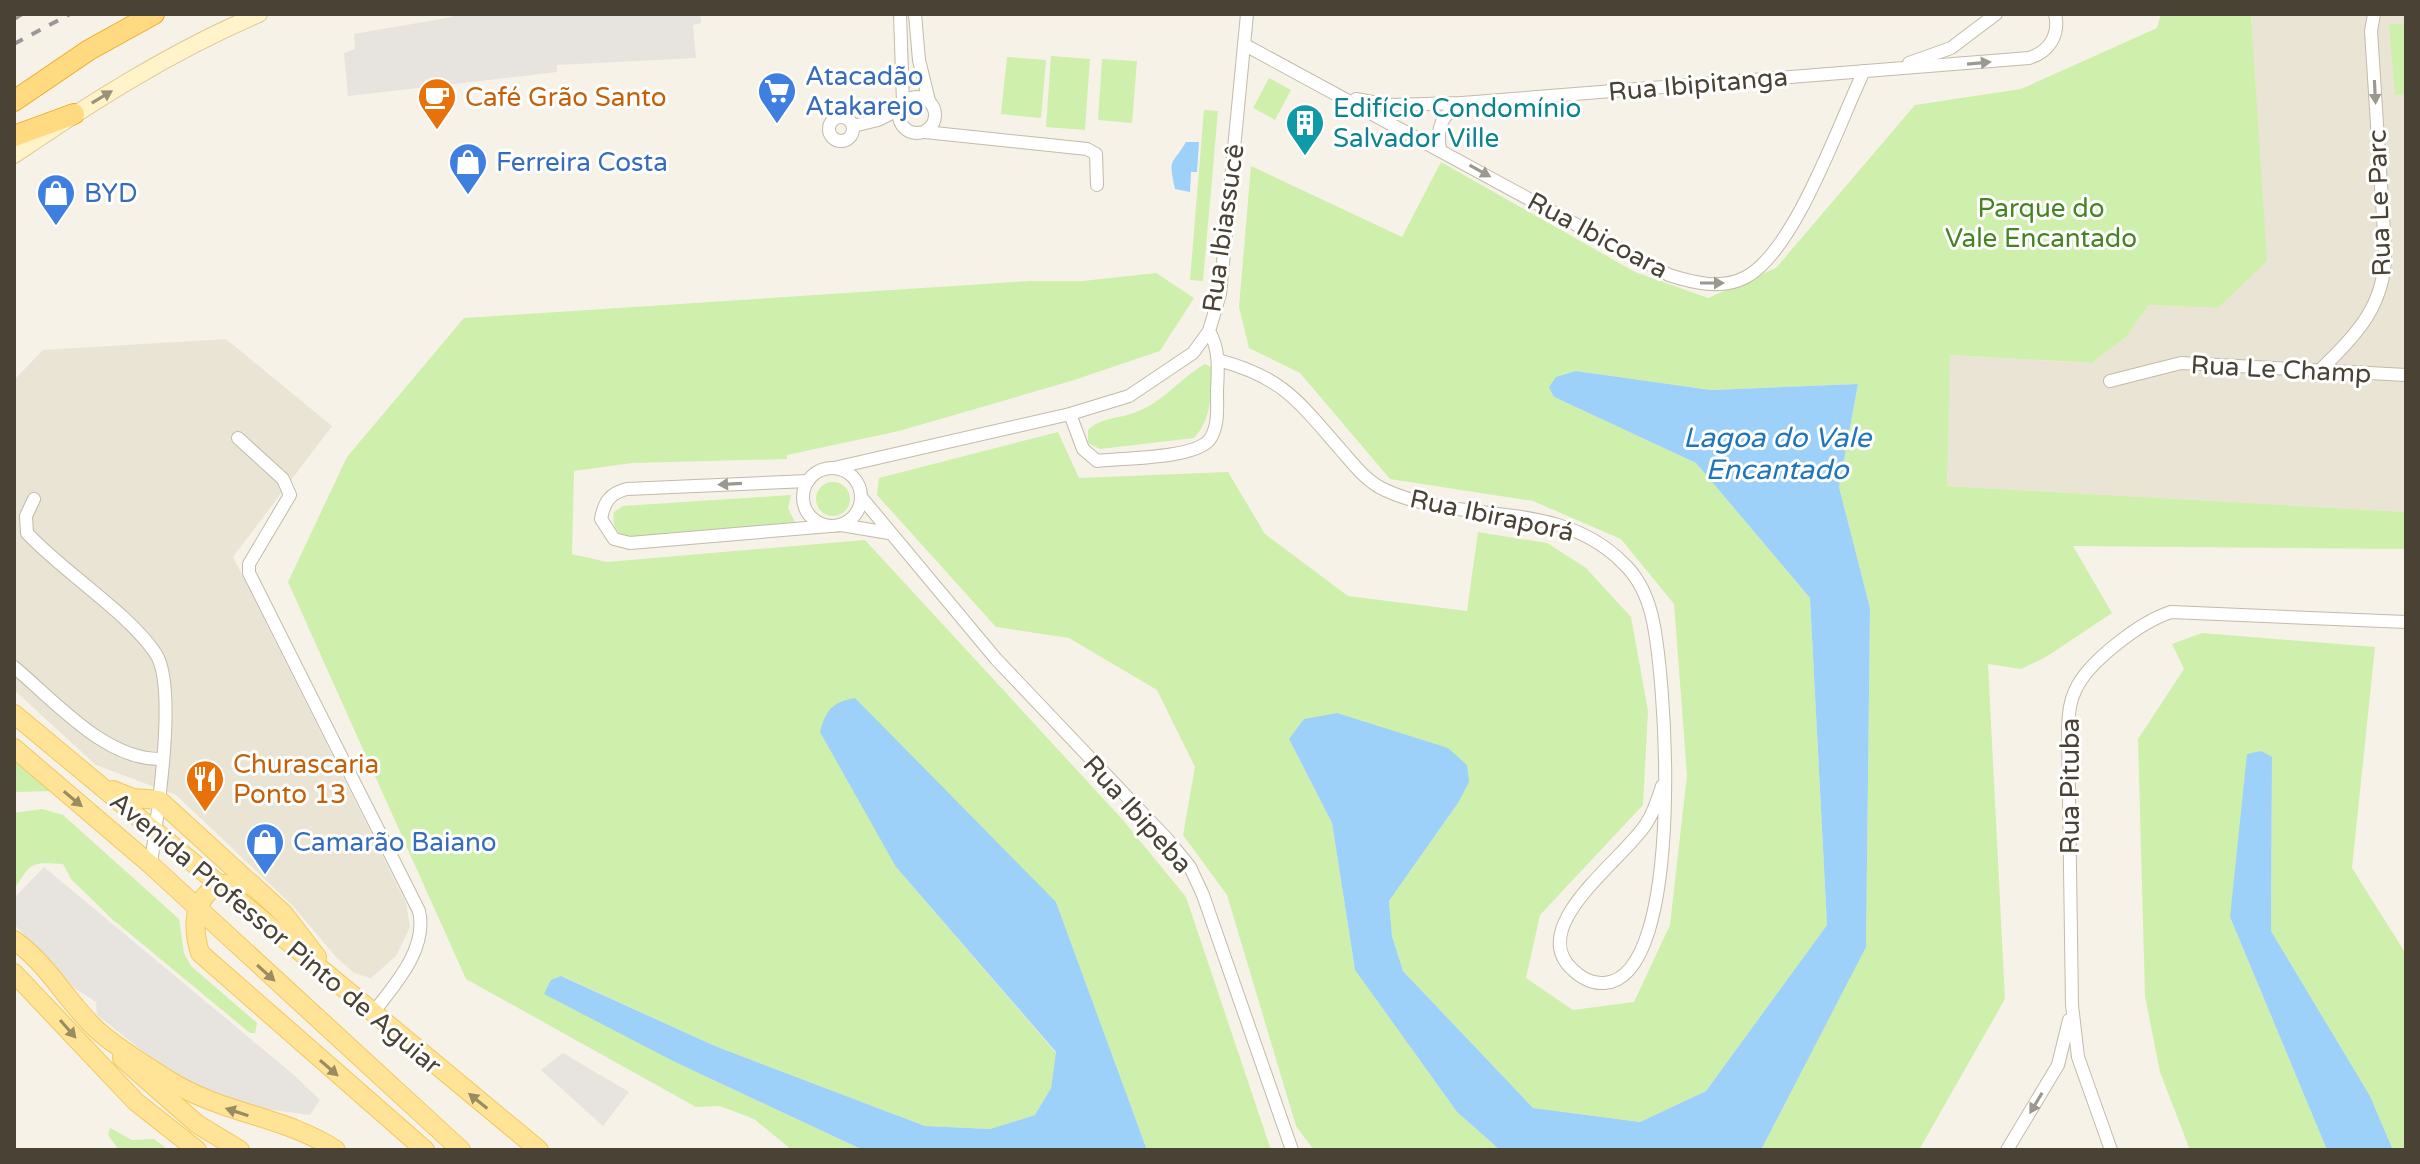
<svg xmlns="http://www.w3.org/2000/svg" width="2420" height="1164" font-family="'Varela Round',sans-serif">
  <style>
    .residential { fill: #eae4d5 }
    .green { fill: #cfefac }
    .parking { fill: #e7e4e0 }
    .water { fill: #9ed1f9 }
    .lines { fill: none; stroke-linecap: round; stroke-linejoin: round }
    .minor-casing { stroke: #c3baa9; stroke-width: 14 }
    .secondary-casing { stroke: #dac992; stroke-width: 18 }
    .primary-casing { stroke: #f2c85a; stroke-width: 20 }
    .trunk-casing { stroke: #f0ab28; stroke-width: 22 }
    .minor { stroke: #fff; stroke-width: 12 }
    .secondary { stroke: #fff3c9; stroke-width: 16 }
    .primary { stroke: #ffe498; stroke-width: 18 }
    .trunk { stroke: #ffda81; stroke-width: 20 }
    .rail { stroke: #989898; stroke-width: 4; stroke-dasharray: 10 10; stroke-linecap: butt }
    .oneway { fill: #9b9890 }
    .oneway2 { fill: #9b9278 }
    .oneway3 { fill: #9b8b62 }
    .labels { text-anchor: middle; stroke-width: 6; stroke-linejoin: round; paint-order: stroke }
    .shop-label { font-size: 26px; fill: #366cbe; stroke: #fff; text-anchor: start }
    .street-label { font-size: 26px; fill: #4a4335; stroke: #fff }
    .food-label { font-size: 26px; fill: #c56008; stroke: #fff; text-anchor: start }
    .culture-label { font-size: 26px; fill: #0d838f; stroke: #fff; text-anchor: start }
    .park-label { font-size: 26px; fill: #448421; stroke: #fff }
    .water-label { font-size: 28px; font-style: italic; fill: #2076bb; stroke: #fff }
  </style>
  <rect width="100%" height="100%" fill="#f6f2e8"/>
  <!-- residential -->
  <g class="residential">
    <path d="M2251 14H2406V512L1947 486 1949 355 2092 363 2126 337 2149 305 2218 308 2266 261Z"/>
    <path d="M226 339 332 426 233 557 406 903 410 927 396 956 371 978 354 973 336 957 292 905 176 795 96 765 14 690V380L43 350Z"/>
  </g>
  <!-- green -->
  <g class="green">
    <path d="M2161 14H2251L2267 261 2218 308 2149 305 2126 337 2092 363 1950 355 1947 486 2406 512V549L2073 546 2112 613 2046 657 2021 669 1988 664 2005 999 1919 1150H1761L1866 946 1870 608 1839 487 1858 384 1711 390 1576 371 1554 397 1696 463 1810 598 1827 925 1706 1091 1640 1122 1533 1108 1403 971 1392 936 1389 901 1458 803 1289 739 1332 823 1355 970 1457 1112 1500 1150H1314L1296 1126 1227 895 1183 835 1195 767 1157 690 1069 638 996 627 877 495 879 478 1058 432 1079 478 1228 472 1265 534 1348 596 1467 611 1478 532 1547 543 1586 568 1631 617 1648 711 1643 805 1540 915 1526 978 1573 1010 1634 1002 1670 925 1687 775 1674 604 1621 539 1533 501 1390 479 1300 373 1249 348 1239 307 1251 166 1402 237 1441 162 1635 272 1708 298 1776 268 1915 105 2021 89 2157 28Z"/>
    <path d="M2406 23V94L2395 95 2389 25Z"/>
    <path d="M1051 56 1090 59 1085 130 1046 127Z"/>
    <path d="M1007 57 1046 60 1041 118 1001 114Z"/>
    <path d="M1102 59 1137 61 1132 123 1098 120Z"/>
    <path d="M1269 78 1291 90 1275 120 1253 108Z"/>
    <path d="M1204 110 1218 111 1203 281 1190 280Z"/>
    <path d="M1156 273 1194 298 1160 351 1071 381 899 431 787 455V459L632 463 574 471 572 554 607 562 865 540 1122 819 1186 897 1271 1150H1147L1056 902 896 867 1056 1053 1051 1088 1035 1115 990 1129 925 1126 715 1046 562 976 677 1063 863 1150H792L754 1119 720 1106 696 1107 466 979 288 582 347 457 464 318 1031 281H1083Z"/>
    <path d="M1205 364 1211 367C1212 392 1212 419 1194 438L1100 449 1088 443V430C1101 417 1119 419 1136 412 1164 402 1180 378 1205 364Z"/>
    <circle cx="833" cy="499" r="17"/>
    <path d="M791 495 788 508 795 522 629 539C616 533 612 527 614 512L623 506Z"/>
    <path d="M2202 633 2375 647 2352 868 2406 954V1150H2393L2370 1096 2271 931 2272 758 2230 917 2327 1150H2190L2160 1072 2145 996 2138 739 2184 669 2172 644Z"/>
    <path d="M14 760 52 791 14 792Z"/>
    <path d="M42 809 63 815 179 919 184 953 191 966 257 1023 255 1033H250L112 919 71 879 63 864C27 861 31 865 14 889V813Z"/>
    <path d="M110 1128 132 1140 154 1139 168 1150H119L108 1135Z"/>
  </g>
  <!-- parking -->
  <g class="parking">
    <path d="M453 14H700L701 23 693 25 696 58 557 65V72L348 96 344 53 355 49 354 34 452 17Z"/>
    <path d="M44 867 294 1075 320 1100 310 1115 227 1104 176 1077 97 1015 96 1002 74 988 14 924V898Z"/>
    <path d="M563 1053 629 1092 603 1126 541 1070Z"/>
  </g>
  <!-- water -->
  <g class="water">
    <path d="M1186 142H1199L1197 172H1191L1190 192 1175 189C1168 156 1172 166 1186 142Z"/>
    <path d="M1576 371 1711 390 1858 384 1839 487 1870 608 1866 947 1761 1150H1500L1457 1112 1355 970 1332 823 1289 739 1304 719 1337 713 1448 748 1467 765 1469 782 1458 803 1389 901 1392 936 1403 971 1533 1108 1640 1122 1706 1091 1827 925 1810 598 1696 463 1554 397 1549 387 1556 377Z"/>
    <path d="M855 698 1056 902 1147 1150H863L677 1063 544 994 551 980 561 976 715 1046 925 1126 990 1129 1035 1115 1051 1088 1056 1052 896 867 820 732C826 710 832 702 855 698Z"/>
    <path d="M2261 751 2272 757 2271 931 2370 1096 2393 1150H2327L2230 917 2247 754Z"/>
  </g>
  <g class="lines">
    <defs>
      <g id="minor">
        <path d="M900 14 903 103"/>
        <path d="M915 14 919 60 929 101"/>
        <path d="M1245 45 1669 275C1694 283 1722 290 1746 277 1795 251 1839 123 1864 71"/>
        <path d="M1909 63 1951 48 1996 14"/>
        <circle cx="917" cy="115" r="18"/>
        <path d="M1356 99 1388 105 1462 103 2029 58C2049 52 2060 35 2055 14"/>
        <circle cx="841" cy="129" r="12"/>
        <path d="M853 126 878 120 900 109"/>
        <path d="M925 132 1087 149 1096 154 1097 185"/>
        <path d="M1440 149C1436 127 1442 114 1462 103"/>
        <path d="M1218 360C1283 377 1299 402 1341 450 1354 465 1367 482 1385 490 1463 526 1558 497 1623 563 1636 575 1645 592 1650 609 1667 666 1687 979 1604 983 1592 984 1580 977 1572 969 1526 926 1623 860 1646 824 1654 812 1658 799 1662 786"/>
        <path d="M2320 370C2357 335 2387 303 2385 248L2371 31 2374 14"/>
        <path d="M2110 381 2181 363 2406 375"/>
        <path d="M1070 414 1083 449 1097 461C1121 458 1196 459 1210 439 1219 426 1217 406 1217 391 1218 369 1220 350 1209 331"/>
        <path d="M238 438 283 479 290 495 249 564V573L419 911C428 949 394 986 372 1014"/>
        <path d="M834 468 1070 414 1129 396 1193 353 1209 331 1220 294 1247 14"/>
        <circle cx="832" cy="497" r="29"/>
        <path d="M808 481 627 489C610 493 604 502 601 519L614 539 630 543 830 526"/>
        <path d="M861 497 996 659 1168 840 1190 867 1203 895 1292 1150"/>
        <path d="M34 499 26 516 27 533C63 572 129 613 156 654 178 689 156 820 151 865"/>
        <path d="M841 525 889 533"/>
        <path d="M14 667C55 701 106 761 162 759"/>
        <path d="M2007 1150 2058 1065 2069 1020"/>
        <path d="M2111 1150 2078 1057 2072 1005 2068 728C2069 715 2069 703 2075 691 2087 662 2142 621 2171 612L2406 622"/>
      </g>
      <path id="secondary" d="M14 155C92 102 172 51 259 14"/>
      <g id="primary">
        <path d="M14 714 539 1150"/>
        <path d="M14 748 151 865 461 1150"/>
        <path d="M113 790 133 798 159 800 284 914 317 957"/>
        <path d="M253 885 221 884C192 898 192 926 200 953L425 1150"/>
        <path d="M14 940C49 965 67 1002 97 1030 117 1048 144 1064 167 1079 221 1114 285 1116 336 1150"/>
        <path d="M14 973 136 1102 197 1150"/>
        <path d="M122 1058 197 1124 240 1150"/>
      </g>
      <g id="trunk">
        <path d="M14 101 89 50 154 14"/>
        <path d="M14 136 74 114"/>
      </g>
    </defs>
    <!-- minor casing -->
    <use href="#minor" class="minor-casing"/>
    <!-- secondary casing -->
    <use href="#secondary" class="secondary-casing"/>
    <!-- primary casing -->
    <use href="#primary" class="primary-casing"/>
    <!-- trunk casing -->
    <use href="#trunk" class="trunk-casing"/>
    <!-- minor -->
    <use href="#minor" class="minor"/>
    <!-- secondary -->
    <use href="#secondary" class="secondary"/>
    <!-- primary -->
    <use href="#primary" class="primary"/>
    <!-- trunk -->
    <use href="#trunk" class="trunk"/>
    <!-- rail -->
    <g class="rail">
      <path d="M14 19 22 14"/>
      <path d="M14 44 70 14"/>
    </g>
  </g>
  <!-- one-way arrows -->
  <defs><path id="oneway-solid" d="M-6-.8H1V-3.2L6.5 0L1 3.2V.8H-6Z" transform="scale(2)"/></defs>
  <g class="oneway">
    <use href="#oneway-solid" transform="translate(1979 63) rotate(-5)"/>
    <use href="#oneway-solid" transform="translate(2375 92) rotate(87)"/>
    <use href="#oneway-solid" transform="translate(1480 171) rotate(29)"/>
    <use href="#oneway-solid" transform="translate(1712 283)"/>
    <use href="#oneway-solid" transform="translate(730 484) rotate(177)"/>
    <use href="#oneway-solid" transform="translate(2036 1103) rotate(121)"/>
  </g>
  <use class="oneway2" href="#oneway-solid" transform="translate(102 97) rotate(-31)"/>
  <g class="oneway3">
    <use href="#oneway-solid" transform="translate(73 799) rotate(40)"/>
    <use href="#oneway-solid" transform="translate(266 973) rotate(42)"/>
    <use href="#oneway-solid" transform="translate(68 1029) rotate(49)"/>
    <use href="#oneway-solid" transform="translate(329 1068) rotate(41)"/>
    <use href="#oneway-solid" transform="translate(478 1101) rotate(-141)"/>
    <use href="#oneway-solid" transform="translate(237 1112) rotate(-162)"/>
  </g>
  <!-- icons -->
  <defs>
    <symbol id="supermarket-pin" viewBox="-11 -11 22 30"><path d="M0 17L-7.5 6A9.5 9.5 0 1 1 7.5 6Z" fill="#3f7fe0" stroke="#fff"/><path d="M-6-5.5h2.5l.6 2H6L4.5 2H-2.5L-4.4-4H-6ZM-1.5 3.2a1.3 1.3 0 1 0 .1 0ZM3 3.2a1.3 1.3 0 1 0 .1 0Z" fill="#fff"/></symbol>
    <symbol id="cafe-pin" viewBox="-11 -11 22 30"><path d="M0 17L-7.5 6A9.5 9.5 0 1 1 7.5 6Z" fill="#e8710a" stroke="#fff"/><path d="M-5.5-4.5H6V0H3Q3 3.5 0 3.5H-2.5Q-5.5 3.5-5.5 0ZM3-3.2v2h1.7v-2ZM-6 4.5H4V6H-6Z" fill="#fff"/></symbol>
    <symbol id="building-pin" viewBox="-11 -11 22 30"><path d="M0 17L-7.5 6A9.5 9.5 0 1 1 7.5 6Z" fill="#0f9aa8" stroke="#fff"/><path d="M-4-6H4V6H1V3H-1V6H-4ZM-2.5-4.3h1.7v1.8h-1.7ZM.8-4.3h1.7v1.8H.8ZM-2.5-1h1.7V.8h-1.7ZM.8-1h1.7V.8H.8Z" fill="#fff"/></symbol>
    <symbol id="shop-pin" viewBox="-11 -11 22 30"><path d="M0 17L-7.5 6A9.5 9.5 0 1 1 7.5 6Z" fill="#3f7fe0" stroke="#fff"/><path d="M-5-2.5h2.3a2.7 3.5 0 0 1 5.4 0H5L5.5 6h-11ZM-1.5-2.5h3a1.5 2.3 0 0 0-3 0Z" fill="#fff"/></symbol>
    <symbol id="restaurant-pin" viewBox="-11 -11 22 30"><path d="M0 17L-7.5 6A9.5 9.5 0 1 1 7.5 6Z" fill="#e8710a" stroke="#fff"/><path d="M-5-6h1v4h1v-4h1v4h1v-4h1v5L-1.5 .5V6h-2V.5L-5-1ZM5-6V6H3V1.5H1.5Q1.5-4 5-6Z" fill="#fff"/></symbol>
  </defs>
  <g fill-rule="evenodd">
    <use href="#supermarket-pin" x="755" y="69" width="44" height="60"/>
    <use href="#cafe-pin" x="415" y="75" width="44" height="60"/>
    <use href="#building-pin" x="1283" y="101" width="44" height="60"/>
    <use href="#shop-pin" x="446" y="140" width="44" height="60"/>
    <use href="#shop-pin" x="34" y="171" width="44" height="60"/>
    <use href="#restaurant-pin" x="183" y="757" width="44" height="60"/>
    <use href="#shop-pin" x="243" y="820" width="44" height="60"/>
  </g>
  <g class="labels">
    <!-- shop labels -->
    <g class="shop-label">
      <text x="805" y="85">Atacadão<tspan x="805" dy="30">Atakarejo</tspan></text>
      <text x="496" y="171">Ferreira Costa</text>
      <text x="84" y="202">BYD</text>
      <text x="293" y="851">Camarão Baiano</text>
    </g>
    <!-- street labels -->
    <g class="street-label">
      <text transform="translate(1698 84) rotate(-5)" y="9">Rua Ibipitanga</text>
      <text transform="translate(2379 203) rotate(-92)" y="9">Rua Le Parc</text>
      <text transform="translate(1223 228) rotate(-82)" y="9">Rua Ibiassucê</text>
      <text transform="translate(1598 235) rotate(28)" y="9">Rua Ibicoara</text>
      <text transform="translate(2281 369) rotate(3)" y="9">Rua Le Champ</text>
      <text transform="translate(1492 515) rotate(12)" y="9">Rua Ibiraporá</text>
      <text transform="translate(2070 786) rotate(-90)" y="9">Rua Pituba</text>
      <text transform="translate(1138 814) rotate(48)" y="9">Rua Ibipeba</text>
      <text transform="translate(276 933) rotate(40)" y="9">Avenida Professor Pinto de Aguiar</text>
    </g>
    <!-- food labels -->
    <g class="food-label">
      <text x="465" y="106">Café Grão Santo</text>
      <text x="233" y="773">Churascaria<tspan x="233" dy="30">Ponto 13</tspan></text>
    </g>
    <!-- culture labels -->
    <g class="culture-label">
      <text x="1333" y="117">Edifício Condomínio<tspan x="1333" dy="30">Salvador Ville</tspan></text>
    </g>
    <!-- park labels -->
    <g class="park-label">
      <text x="2041" y="217">Parque do<tspan x="2041" dy="30">Vale Encantado</tspan></text>
    </g>
    <!-- water labels -->
    <g class="water-label">
      <text x="1777" y="447">Lagoa do Vale<tspan x="1777" dy="32">Encantado</tspan></text>
    </g>
  </g>
  <!-- border -->
  <rect width="2420" height="1164" fill="none" stroke="#4a4335" stroke-width="32"/>
</svg>
